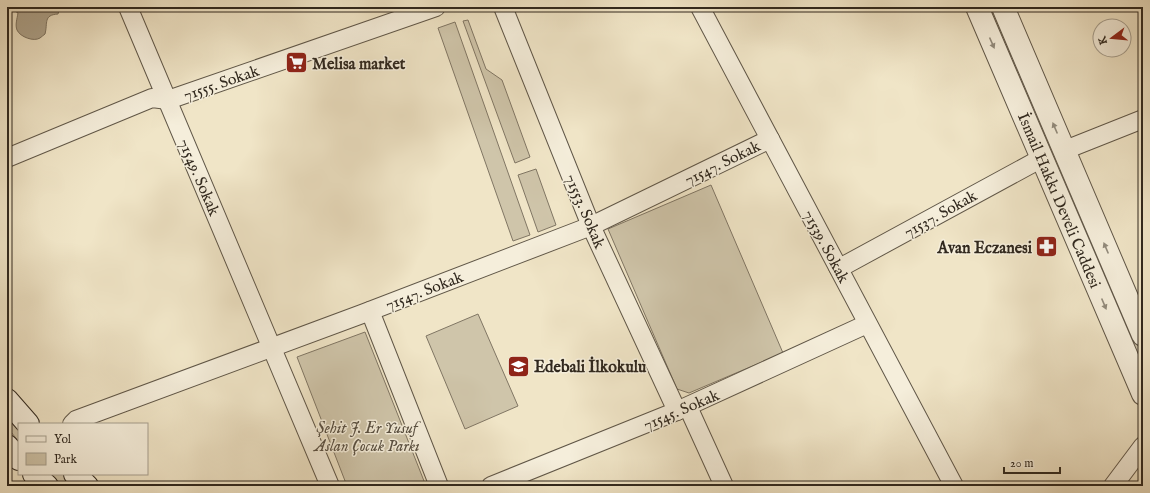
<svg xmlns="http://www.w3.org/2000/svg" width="1150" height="493" font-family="'IM FELL English',serif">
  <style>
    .green { fill: #cfc5aa; stroke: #807664 }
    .water { fill: #afa58e; stroke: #7c7361 }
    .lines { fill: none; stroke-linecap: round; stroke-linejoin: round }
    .minor-casing { stroke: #605748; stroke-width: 20 }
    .tertiary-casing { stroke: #605748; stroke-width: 24 }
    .secondary-casing { stroke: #30281e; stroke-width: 24 }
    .minor { stroke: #f5eedb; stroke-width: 18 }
    .tertiary { stroke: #f5eedb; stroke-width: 22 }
    .secondary { stroke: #f5eedb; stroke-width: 22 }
    .oneway { fill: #928b7c }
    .labels { text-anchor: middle; stroke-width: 3; stroke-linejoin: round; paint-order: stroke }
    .poi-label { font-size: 16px; font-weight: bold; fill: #30281e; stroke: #f5eedb; text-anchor: start }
    .street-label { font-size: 16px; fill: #30281e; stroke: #f5eedb }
    .park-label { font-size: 16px; font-style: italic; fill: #584f41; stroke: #f5eedb }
  </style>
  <rect width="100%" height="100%" fill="#f0e5c7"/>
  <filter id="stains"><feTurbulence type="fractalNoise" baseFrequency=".005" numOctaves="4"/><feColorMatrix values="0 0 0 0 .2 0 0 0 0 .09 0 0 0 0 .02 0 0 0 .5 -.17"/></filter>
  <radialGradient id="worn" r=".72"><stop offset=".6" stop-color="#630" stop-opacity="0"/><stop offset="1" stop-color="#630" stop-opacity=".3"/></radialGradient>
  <!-- green -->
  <g class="green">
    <path d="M987 7H992L1011 55 1008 57Z"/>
    <path d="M468 20 486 69 502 80 530 157 515 163 463 21Z"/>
    <path d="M455 22 530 235 513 241 438 28Z"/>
    <path d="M1014 60 1075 197 1070 199 1010 62Z"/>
    <path d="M536 169 556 225 538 232 518 175Z"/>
    <path d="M711 185 783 353 689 393 677 389 608 229Z"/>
    <path d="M1078 202 1109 279 1143 356V368L1105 280 1074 204Z"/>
    <path d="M478 314 518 406 465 429 426 336Z"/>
    <path d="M365 332 426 486H347L297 357Z"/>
    <path d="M7 415 19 430V442L7 427Z"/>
    <path d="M47 474H62L75 486H61Z"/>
  </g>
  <!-- water -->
  <path class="water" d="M9 7H60L58 14C43 15 48 23 45 34 43 35 42 37 40 38 34 42 20 37 17 30 15 25 17 19 18 13Z"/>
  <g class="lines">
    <defs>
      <g id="minor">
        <path d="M128 7 330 486"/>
        <path d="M503 7 591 226 677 411"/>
        <path d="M700 7 954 486"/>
        <path d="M1065 150 1143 119"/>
        <path d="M7 158 152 98 168 100 436 7"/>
        <path d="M838 267 847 264 1042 158"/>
        <path d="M370 311 439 486"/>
        <path d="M688 407 724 486"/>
        <path d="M72 424 76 420 362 314 591 226 770 139"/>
        <path d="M491 486 677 411 867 324"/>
        <path d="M1113 486 1143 446"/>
      </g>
      <g id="tertiary">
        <path d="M977 7 1143 394"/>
        <path d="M1003 7 1143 335"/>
      </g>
      <g id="secondary">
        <path d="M7 400 28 424"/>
        <path d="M7 446 19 459"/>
        <path d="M34 474 47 486"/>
        <path d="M75 474 87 486"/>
      </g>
    </defs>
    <!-- minor casing -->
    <use href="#minor" class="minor-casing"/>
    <!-- tertiary casing -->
    <use href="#tertiary" class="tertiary-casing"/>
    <!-- secondary casing -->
    <use href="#secondary" class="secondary-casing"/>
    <!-- minor -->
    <use href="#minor" class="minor"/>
    <!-- tertiary -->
    <use href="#tertiary" class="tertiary"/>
    <!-- secondary -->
    <use href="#secondary" class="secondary"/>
  </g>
  <!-- one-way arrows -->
  <defs><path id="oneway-solid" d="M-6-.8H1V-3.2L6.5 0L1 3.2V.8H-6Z"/></defs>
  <g class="oneway">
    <use href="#oneway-solid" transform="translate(992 43) rotate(66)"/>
    <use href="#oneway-solid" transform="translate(1055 128) rotate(-113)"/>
    <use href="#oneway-solid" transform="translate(1106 248) rotate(-113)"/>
    <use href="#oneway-solid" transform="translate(1104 304) rotate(67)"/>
  </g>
  <!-- icons -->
  <defs>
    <symbol id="supermarket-square" viewBox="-11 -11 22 22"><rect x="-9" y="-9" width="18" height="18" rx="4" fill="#8f2418" stroke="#f5eedb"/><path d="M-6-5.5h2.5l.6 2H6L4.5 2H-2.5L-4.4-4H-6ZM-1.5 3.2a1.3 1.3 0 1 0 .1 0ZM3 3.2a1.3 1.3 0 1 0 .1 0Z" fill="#fff"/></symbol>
    <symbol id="pharmacy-square" viewBox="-11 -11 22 22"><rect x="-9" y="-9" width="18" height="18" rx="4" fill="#8f2418" stroke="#f5eedb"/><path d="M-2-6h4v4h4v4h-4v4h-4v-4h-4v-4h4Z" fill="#fff"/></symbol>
    <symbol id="school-square" viewBox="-11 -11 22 22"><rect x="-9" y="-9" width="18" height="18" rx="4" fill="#8f2418" stroke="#f5eedb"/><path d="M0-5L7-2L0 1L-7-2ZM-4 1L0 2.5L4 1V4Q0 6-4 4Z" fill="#fff"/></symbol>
  </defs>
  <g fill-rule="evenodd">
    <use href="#supermarket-square" x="284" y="50" width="25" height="25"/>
    <use href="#pharmacy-square" x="1034" y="234" width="25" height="25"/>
    <use href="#school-square" x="506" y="354" width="25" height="25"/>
  </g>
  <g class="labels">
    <!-- poi labels -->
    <g class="poi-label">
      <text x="312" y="69">Melisa market</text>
      <text x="1032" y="253" text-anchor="end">Avan Eczanesi</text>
      <text x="534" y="372">Edebali İlkokulu</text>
    </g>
    <!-- street labels -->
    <g class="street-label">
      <text transform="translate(221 82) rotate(-19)" y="6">71555. Sokak</text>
      <text transform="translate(722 162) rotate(-26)" y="6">71547. Sokak</text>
      <text transform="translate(200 177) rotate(67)" y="6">71549. Sokak</text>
      <text transform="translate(1060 200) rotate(67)" y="6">İsmail Hakkı Develi Caddesi</text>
      <text transform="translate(586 211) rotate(67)" y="6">71553. Sokak</text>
      <text transform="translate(940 213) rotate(-29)" y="6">71537. Sokak</text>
      <text transform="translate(827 246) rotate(62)" y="6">71539. Sokak</text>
      <text transform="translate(424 290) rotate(-21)" y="6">71547. Sokak</text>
      <text transform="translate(681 409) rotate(-23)" y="6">71545. Sokak</text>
    </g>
    <!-- park labels -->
    <g class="park-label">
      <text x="367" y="433">Şehit J. Er Yusuf<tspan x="367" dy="18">Aslan Çocuk Parkı</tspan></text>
    </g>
  </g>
  <!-- margin -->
  <rect width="1150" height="493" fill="none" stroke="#f0e5c7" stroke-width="24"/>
  <rect x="8" y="8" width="1134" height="477" fill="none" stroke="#30281e" stroke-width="2"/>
  <rect x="12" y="12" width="1126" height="469" fill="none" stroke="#30281e"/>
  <!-- legend -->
  <rect x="18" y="423" width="130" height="52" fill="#f5eedb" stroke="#a69f8f"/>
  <rect x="26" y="436" width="20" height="6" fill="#f5eedb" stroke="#a69f8f"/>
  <text x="54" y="443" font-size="12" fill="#30281e">Yol</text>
  <rect x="26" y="453" width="20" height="12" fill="#cfc5aa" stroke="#a69f8f"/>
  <text x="54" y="463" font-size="12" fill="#30281e">Park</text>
  <!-- north arrow -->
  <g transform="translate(1112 38) rotate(254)"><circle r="19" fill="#f5eedb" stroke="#a69f8f"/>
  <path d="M0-3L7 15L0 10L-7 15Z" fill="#8f2418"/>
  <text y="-6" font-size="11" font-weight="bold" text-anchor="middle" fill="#30281e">K</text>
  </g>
  <!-- scale -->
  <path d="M1004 467v6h56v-6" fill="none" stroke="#30281e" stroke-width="2"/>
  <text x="1010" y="467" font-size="12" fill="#30281e" stroke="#f5eedb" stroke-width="3" paint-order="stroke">20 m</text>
  <rect width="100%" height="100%" filter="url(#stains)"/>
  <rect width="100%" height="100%" fill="url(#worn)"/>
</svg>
